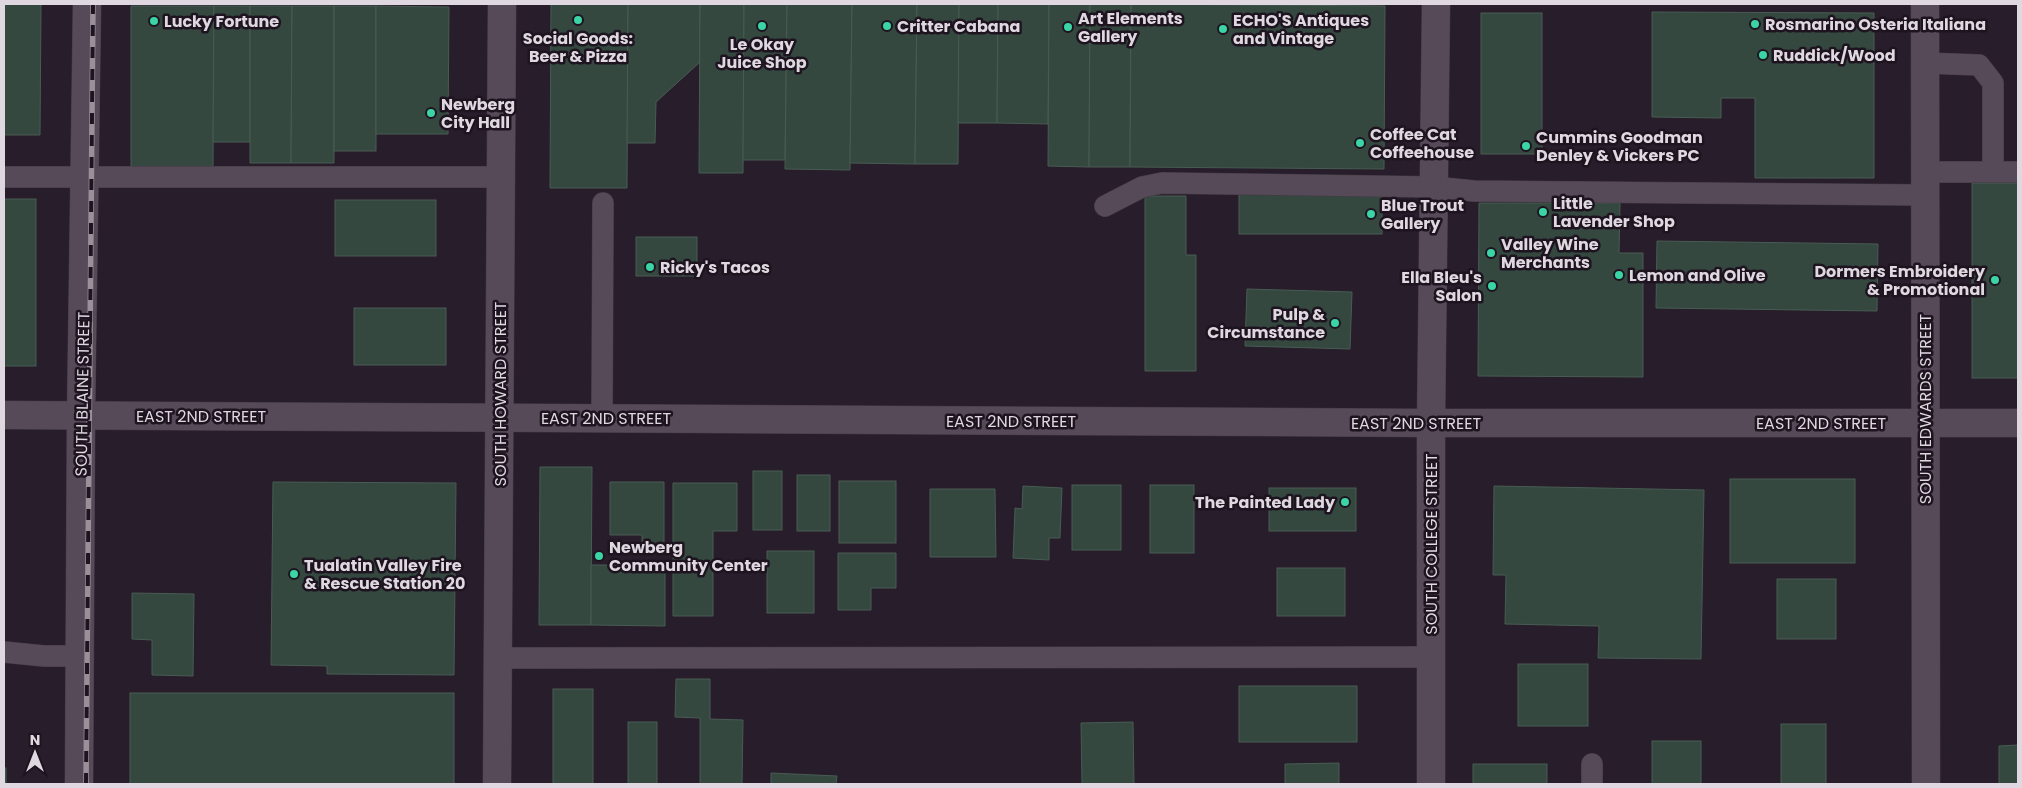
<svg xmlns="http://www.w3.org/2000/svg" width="2022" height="788" font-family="Poppins,sans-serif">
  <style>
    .building { fill: #344840; stroke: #485c53 }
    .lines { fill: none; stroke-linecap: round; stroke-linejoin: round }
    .service-casing { stroke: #423943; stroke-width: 22 }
    .minor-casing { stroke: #423943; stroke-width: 29 }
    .tertiary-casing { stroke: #423943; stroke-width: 29 }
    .service { stroke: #564958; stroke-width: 21 }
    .minor { stroke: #564958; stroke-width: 28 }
    .tertiary { stroke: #564958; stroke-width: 28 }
    .rail-casing { stroke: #99909a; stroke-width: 5.5 }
    .rail { stroke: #1e1420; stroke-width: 4; stroke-dasharray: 11; stroke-linecap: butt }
    .poi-dot { fill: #3bd4a4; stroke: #1e1420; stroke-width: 2 }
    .labels { text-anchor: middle; stroke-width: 5; stroke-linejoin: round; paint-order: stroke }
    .poi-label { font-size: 16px; font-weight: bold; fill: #dfd8e0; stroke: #1e1420; text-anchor: start }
    .street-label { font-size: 16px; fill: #dfd8e0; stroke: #1e1420 }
  </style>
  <rect width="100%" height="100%" fill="#281d2a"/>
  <!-- building -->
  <g class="building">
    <path d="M4 4H41L40 135H4Z"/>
    <path d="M551 4H628L627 188H550Z"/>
    <path d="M628 4H700V62L656 102 655 143H627Z"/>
    <path d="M700 4H744L743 173H699Z"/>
    <path d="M744 4H787L785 160H743Z"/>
    <path d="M787 4H852L850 170 785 169Z"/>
    <path d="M852 4H917L915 164 850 163Z"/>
    <path d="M917 4H959L958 164H915Z"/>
    <path d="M959 4H998L997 123H958Z"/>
    <path d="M998 4H1049L1048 124 997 123Z"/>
    <path d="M1049 4H1090L1089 167 1048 166Z"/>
    <path d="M1090 4H1131L1130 167H1089Z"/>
    <path d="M1131 4 1385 6 1384 169 1130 167Z"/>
    <path d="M131 6H214L213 167H131Z"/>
    <path d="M214 6H250V142H213Z"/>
    <path d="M250 6H292L291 163H250Z"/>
    <path d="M292 6H334V163H291Z"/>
    <rect x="334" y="6" width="42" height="145"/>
    <path d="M376 6 449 7 448 134H376Z"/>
    <path d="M1652 12 1874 13V178H1755V98H1721V118L1652 117Z"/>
    <rect x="1481" y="13" width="61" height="141"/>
    <rect x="1972" y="183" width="46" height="195"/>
    <rect x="1239" y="193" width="143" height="41"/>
    <path d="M1145 196H1186V255H1196V371H1145Z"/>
    <rect x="4" y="199" width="32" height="167"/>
    <rect x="335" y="200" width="101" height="56"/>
    <path d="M1479 203H1620L1619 253H1643V377L1478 376Z"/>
    <rect x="636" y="237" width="61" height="39"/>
    <path d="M1657 241 1878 244 1877 311 1656 308Z"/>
    <path d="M1247 289 1352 292 1350 349 1245 346Z"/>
    <rect x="354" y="308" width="92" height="57"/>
    <path d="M540 467H592L591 625H539Z"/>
    <rect x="753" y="471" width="29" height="59"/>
    <rect x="797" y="475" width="33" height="56"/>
    <rect x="1730" y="479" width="125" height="84"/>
    <rect x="839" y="481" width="57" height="62"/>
    <path d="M273 482 456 483 454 675 327 674V666L271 665Z"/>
    <path d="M610 482H664V551H642V535H610Z"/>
    <path d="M673 483H737V531H713V616H673Z"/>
    <rect x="1072" y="485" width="49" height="65"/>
    <rect x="1150" y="485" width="44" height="68"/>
    <path d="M1023 486 1062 488 1060 538H1049V560L1013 558 1015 508 1022 509Z"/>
    <path d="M1494 486 1704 490 1701 659 1598 658 1599 626 1505 624 1506 575H1493Z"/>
    <rect x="1269" y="488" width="87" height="43"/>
    <path d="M930 489H995L996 557H930Z"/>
    <rect x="767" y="551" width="47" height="62"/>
    <path d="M838 553H896V588H871V610H838Z"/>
    <path d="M591 565H665V626L591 625Z"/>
    <rect x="1277" y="568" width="68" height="48"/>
    <rect x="1777" y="579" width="59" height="60"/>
    <path d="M132 593 194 594 193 676 152 675V640L132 639Z"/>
    <rect x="1518" y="664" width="70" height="62"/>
    <path d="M676 679H710V719L743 720 742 784H700V718L675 717Z"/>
    <rect x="1239" y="686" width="118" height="56"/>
    <rect x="553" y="689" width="40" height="95"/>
    <rect x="130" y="693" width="324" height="91"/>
    <rect x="628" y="722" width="29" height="62"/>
    <path d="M1133 722 1134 784H1082L1081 723Z"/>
    <rect x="1781" y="724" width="45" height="60"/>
    <rect x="1652" y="741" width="49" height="43"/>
    <path d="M2018 745V784H1999V746Z"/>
    <path d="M1339 763V784H1285V764Z"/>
    <rect x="1473" y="764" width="74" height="20"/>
    <rect x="4" y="768" width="2" height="16"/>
    <path d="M771 773 837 776 836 784H771Z"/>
  </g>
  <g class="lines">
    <defs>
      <g id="service">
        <path d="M1925 63 1979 65 1993 83V172"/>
        <path d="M1925 172H2018"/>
        <path d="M4 177H501"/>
        <path d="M1105 206 1142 187 1162 183 1434 187 1474 191 1925 195"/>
        <path d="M602 418 603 203"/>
        <path d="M4 652 44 656H80"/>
        <path d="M499 658 1431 657"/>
        <path d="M1592 784V764"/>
      </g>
      <g id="minor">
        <path d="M1925 4 1926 784"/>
        <path d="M79 784 81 415 87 4"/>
        <path d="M497 784 502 4"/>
      </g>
      <g id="tertiary">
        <path d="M4 415 1431 423H2018"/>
        <path d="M1431 784V423L1436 4"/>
      </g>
    </defs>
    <!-- service casing -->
    <use href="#service" class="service-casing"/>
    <!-- minor casing -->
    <use href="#minor" class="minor-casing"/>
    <!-- tertiary casing -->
    <use href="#tertiary" class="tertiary-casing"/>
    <!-- service -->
    <use href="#service" class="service"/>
    <!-- minor -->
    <use href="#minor" class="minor"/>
    <!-- tertiary -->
    <use href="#tertiary" class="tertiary"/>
    <defs>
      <path id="rail" d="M86 784 93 4"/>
    </defs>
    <!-- rail casing -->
    <use href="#rail" class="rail-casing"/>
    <!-- rail -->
    <use href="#rail" class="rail"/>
  </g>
  <!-- markers -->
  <g class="poi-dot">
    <circle cx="578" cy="20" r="5"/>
    <circle cx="154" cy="21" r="5"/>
    <circle cx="1755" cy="24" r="5"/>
    <circle cx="762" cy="26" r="5"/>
    <circle cx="887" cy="26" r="5"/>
    <circle cx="1068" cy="27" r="5"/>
    <circle cx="1223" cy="29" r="5"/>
    <circle cx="1763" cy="55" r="5"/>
    <circle cx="431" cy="113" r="5"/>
    <circle cx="1360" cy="143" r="5"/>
    <circle cx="1526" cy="146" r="5"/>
    <circle cx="1543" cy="212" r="5"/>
    <circle cx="1371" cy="214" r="5"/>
    <circle cx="1491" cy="253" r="5"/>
    <circle cx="650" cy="267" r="5"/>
    <circle cx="1619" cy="275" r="5"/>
    <circle cx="1995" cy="280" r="5"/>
    <circle cx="1492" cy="286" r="5"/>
    <circle cx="1335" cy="323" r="5"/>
    <circle cx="1345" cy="502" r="5"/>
    <circle cx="599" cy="556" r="5"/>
    <circle cx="294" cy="574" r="5"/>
  </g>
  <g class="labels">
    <!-- poi labels -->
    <g class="poi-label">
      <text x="1078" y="24">Art Elements<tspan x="1078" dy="18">Gallery</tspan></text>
      <text x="1233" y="26">ECHO'S Antiques<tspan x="1233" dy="18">and Vintage</tspan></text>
      <text x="164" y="27">Lucky Fortune</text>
      <text x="1765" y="30">Rosmarino Osteria Italiana</text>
      <text x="897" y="32">Critter Cabana</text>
      <text x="578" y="44" text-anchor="middle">Social Goods:<tspan x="578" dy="18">Beer &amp; Pizza</tspan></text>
      <text x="762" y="50" text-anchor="middle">Le Okay<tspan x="762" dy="18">Juice Shop</tspan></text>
      <text x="1773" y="61">Ruddick/Wood</text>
      <text x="441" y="110">Newberg<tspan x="441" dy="18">City Hall</tspan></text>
      <text x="1370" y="140">Coffee Cat<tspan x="1370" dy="18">Coffeehouse</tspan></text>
      <text x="1536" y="143">Cummins Goodman<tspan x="1536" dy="18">Denley &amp; Vickers PC</tspan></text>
      <text x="1553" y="209">Little<tspan x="1553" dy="18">Lavender Shop</tspan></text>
      <text x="1381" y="211">Blue Trout<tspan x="1381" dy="18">Gallery</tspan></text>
      <text x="1501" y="250">Valley Wine<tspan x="1501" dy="18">Merchants</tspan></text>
      <text x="660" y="273">Ricky's Tacos</text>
      <text x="1985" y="277" text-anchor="end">Dormers Embroidery<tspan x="1985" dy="18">&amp; Promotional</tspan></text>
      <text x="1629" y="281">Lemon and Olive</text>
      <text x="1482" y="283" text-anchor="end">Ella Bleu's<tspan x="1482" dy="18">Salon</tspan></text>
      <text x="1325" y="320" text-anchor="end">Pulp &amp;<tspan x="1325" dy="18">Circumstance</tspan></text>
      <text x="1335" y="508" text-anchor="end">The Painted Lady</text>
      <text x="609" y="553">Newberg<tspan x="609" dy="18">Community Center</tspan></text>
      <text x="304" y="571">Tualatin Valley Fire<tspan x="304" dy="18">&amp; Rescue Station 20</tspan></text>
    </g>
    <!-- street labels -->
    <g class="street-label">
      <text transform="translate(82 394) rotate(-89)" y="6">SOUTH BLAINE STREET</text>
      <text transform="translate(500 394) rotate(-90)" y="6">SOUTH HOWARD STREET</text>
      <text transform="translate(1925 409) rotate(-90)" y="6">SOUTH EDWARDS STREET</text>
      <text x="201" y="422">EAST 2ND STREET</text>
      <text x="606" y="424">EAST 2ND STREET</text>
      <text x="1011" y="427">EAST 2ND STREET</text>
      <text x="1416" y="429">EAST 2ND STREET</text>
      <text x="1821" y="429">EAST 2ND STREET</text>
      <text transform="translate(1431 544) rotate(-90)" y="6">SOUTH COLLEGE STREET</text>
    </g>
  </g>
  <!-- border -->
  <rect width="2022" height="788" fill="none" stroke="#dfd8e0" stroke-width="10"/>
  <!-- north arrow -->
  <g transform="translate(35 753)" stroke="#1e1420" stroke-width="4" paint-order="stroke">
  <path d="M0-4L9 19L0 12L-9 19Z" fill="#dfd8e0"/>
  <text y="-8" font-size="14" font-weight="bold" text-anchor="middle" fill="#dfd8e0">N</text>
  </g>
</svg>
